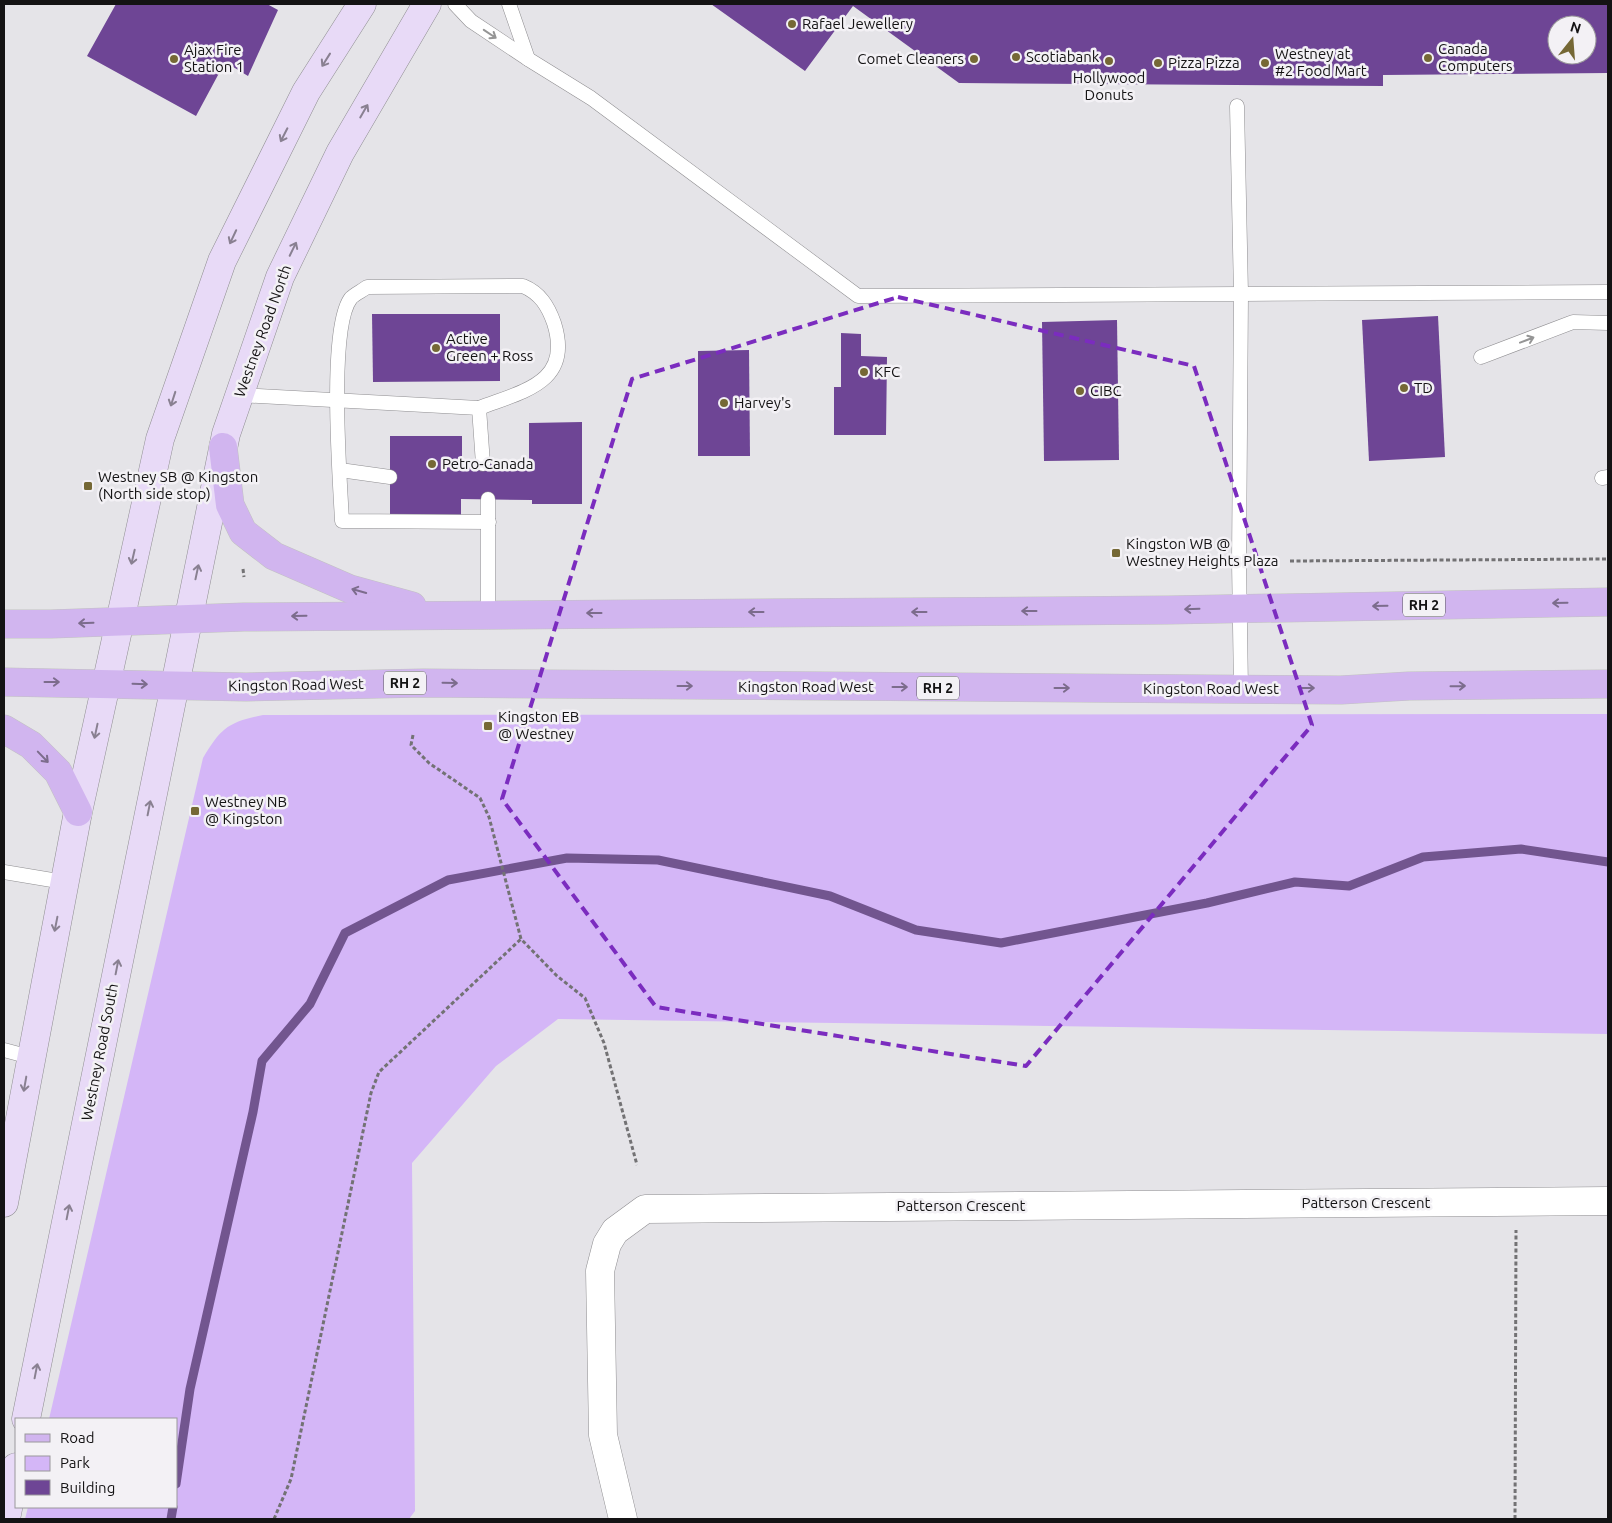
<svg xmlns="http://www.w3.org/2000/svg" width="1612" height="1523" font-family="Ubuntu,sans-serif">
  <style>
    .green { fill: #d4b6f7 }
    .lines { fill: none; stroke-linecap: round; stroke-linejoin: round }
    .stream { stroke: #72558f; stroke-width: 9 }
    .building { fill: #6e4595; fill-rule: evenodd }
    .lane-casing { stroke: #8f8e91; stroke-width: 15 }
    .street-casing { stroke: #8f8e91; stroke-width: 29 }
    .secondary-casing { stroke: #8f8e91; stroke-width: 29 }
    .primary-casing { stroke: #c2c2c2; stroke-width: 29 }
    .path { stroke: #737274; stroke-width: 3; stroke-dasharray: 4 2.5; stroke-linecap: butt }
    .lane { stroke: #fff; stroke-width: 14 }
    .street { stroke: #fff; stroke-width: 28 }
    .secondary { stroke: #e8daf7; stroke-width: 28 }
    .primary { stroke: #d1b5ef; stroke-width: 28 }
    .oneway { stroke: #959595 }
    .oneway2 { stroke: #898091 }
    .oneway3 { stroke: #7c6c8c }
    .marked { fill: none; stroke: #7b2cbf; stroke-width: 4; stroke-dasharray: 10 6; stroke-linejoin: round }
    .poi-dot { fill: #756835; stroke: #f3f1f5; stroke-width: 2 }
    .labels { text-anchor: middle; stroke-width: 5; stroke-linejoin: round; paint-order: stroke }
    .shield { fill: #f3f1f5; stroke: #575658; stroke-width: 1 }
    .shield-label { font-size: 14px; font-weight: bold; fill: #141314 }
    .poi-label { font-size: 15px; fill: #141314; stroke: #f3f1f5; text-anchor: start }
    .street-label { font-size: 15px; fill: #141314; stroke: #f3f1f5 }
  </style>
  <rect width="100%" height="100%" fill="#e5e4e8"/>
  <!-- green -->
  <path class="green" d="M1608 714V1034L558 1019 496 1066 412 1163 415 1511 409 1519H25L28 1507H176V1419H49L203 758C221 728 228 722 263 715Z"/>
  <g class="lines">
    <!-- stream -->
    <g class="stream">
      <path d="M176 1484 190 1389 253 1112 262 1061 310 1004 345 933 448 880 567 858 658 860 830 896 916 930 1001 943 1207 903 1295 882 1349 886 1423 857 1521 849 1608 862"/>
      <path d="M171 1519 173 1507"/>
    </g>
  </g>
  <!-- building -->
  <g class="building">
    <path d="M116 4H267L278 10 248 76 225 62 196 116 87 56Z"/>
    <path d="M711 4H1608V73L1383 75V86L959 83 853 6 805 71ZM1557 25H1587V55H1557Z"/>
    <path d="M372 314H500V381L373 382Z"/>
    <path d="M1438 316 1445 457 1369 461 1362 320Z"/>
    <path d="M1117 320 1119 460 1044 461 1042 322Z"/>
    <path d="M841 333 861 334V356L887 357 886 435H834V387H841Z"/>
    <path d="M749 350 750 456H698V351Z"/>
    <path d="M582 422V504H532V500L461 499V518H390V436H462V464H529V423Z"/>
  </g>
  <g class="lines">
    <defs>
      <g id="lane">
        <path d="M455 4 471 21 528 59 591 98 858 296 1241 294 1239 562 1241 689"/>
        <path d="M509 4 528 59"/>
        <path d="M1237 106 1241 294 1608 292"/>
        <path d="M1481 357 1573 322 1608 323"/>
        <path d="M240 395 479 408 483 464"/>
        <path d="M479 408C523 391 573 383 554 323 548 306 540 293 523 286L367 287C362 291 355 294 351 298 328 327 340 480 342 521L489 522"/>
        <path d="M340 470 390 477"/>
        <path d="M1602 478 1608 477"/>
        <path d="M488 614V499"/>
        <path d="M4 872 64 882"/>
        <path d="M4 1050 30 1057"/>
      </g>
      <path id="street" d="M623 1519 603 1435 600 1271 607 1244 615 1231 645 1209 1608 1201"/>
      <g id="secondary">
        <path d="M4 1203 78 812 160 439 222 261 306 92 362 4"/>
        <path d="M26 1419 226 434 280 277 340 153 427 4"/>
        <path d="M6 1519 16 1467"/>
      </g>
      <g id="primary">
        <path d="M223 447 230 505 243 532 274 556 350 589 412 606"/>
        <path d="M4 624H51L244 617 1169 610 1608 602"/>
        <path d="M4 682 246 687 423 683 1341 690 1409 686 1608 684"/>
        <path d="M4 729 31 745 58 772 78 812"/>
      </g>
    </defs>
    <!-- lane casing -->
    <use href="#lane" class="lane-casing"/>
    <!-- street casing -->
    <use href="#street" class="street-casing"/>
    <!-- secondary casing -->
    <use href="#secondary" class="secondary-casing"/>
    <!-- primary casing -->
    <use href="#primary" class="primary-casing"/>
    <!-- path -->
    <g class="path">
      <path d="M1290 561 1608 559"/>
      <path d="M243 569 244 577"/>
      <path d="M413 735 411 745 429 763 480 798 489 817 521 939 557 976 585 998 604 1043 637 1165"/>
      <path d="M274 1519 291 1479 371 1093 379 1072 521 939"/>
      <path d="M1515 1519 1516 1230"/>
    </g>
    <!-- lane -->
    <use href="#lane" class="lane"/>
    <!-- street -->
    <use href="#street" class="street"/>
    <!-- secondary -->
    <use href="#secondary" class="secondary"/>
    <!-- primary -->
    <use href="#primary" class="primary"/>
  </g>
  <!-- one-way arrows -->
  <defs><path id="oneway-shaft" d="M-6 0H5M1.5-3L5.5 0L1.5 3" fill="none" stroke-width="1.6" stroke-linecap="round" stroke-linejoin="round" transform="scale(1.25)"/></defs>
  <g class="oneway">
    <use href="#oneway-shaft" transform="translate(490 34) rotate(34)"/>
    <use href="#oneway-shaft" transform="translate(1527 340) rotate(-21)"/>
  </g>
  <g class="oneway2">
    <use href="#oneway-shaft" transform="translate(326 60) rotate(122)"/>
    <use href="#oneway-shaft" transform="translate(364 111) rotate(-60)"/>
    <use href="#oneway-shaft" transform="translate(284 135) rotate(117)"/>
    <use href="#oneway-shaft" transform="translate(233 237) rotate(115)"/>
    <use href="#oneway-shaft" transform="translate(293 249) rotate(-64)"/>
    <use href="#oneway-shaft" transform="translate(173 399) rotate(108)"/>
    <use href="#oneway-shaft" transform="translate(133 557) rotate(103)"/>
    <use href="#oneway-shaft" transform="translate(197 572) rotate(-78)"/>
    <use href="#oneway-shaft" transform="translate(96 731) rotate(102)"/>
    <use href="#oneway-shaft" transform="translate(149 808) rotate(-79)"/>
    <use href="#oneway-shaft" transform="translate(56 924) rotate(101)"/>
    <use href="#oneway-shaft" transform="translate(117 967) rotate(-79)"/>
    <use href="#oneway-shaft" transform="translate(25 1084) rotate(100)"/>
    <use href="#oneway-shaft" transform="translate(68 1212) rotate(-79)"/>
    <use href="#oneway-shaft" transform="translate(36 1371) rotate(-79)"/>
  </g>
  <g class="oneway3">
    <use href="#oneway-shaft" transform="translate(359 591) rotate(-164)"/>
    <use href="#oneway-shaft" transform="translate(1560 603) rotate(179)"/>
    <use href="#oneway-shaft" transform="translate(1380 606) rotate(179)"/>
    <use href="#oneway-shaft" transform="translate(1192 609) rotate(178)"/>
    <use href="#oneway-shaft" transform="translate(1029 611) rotate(180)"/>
    <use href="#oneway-shaft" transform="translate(756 612) rotate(180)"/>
    <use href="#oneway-shaft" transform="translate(919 612) rotate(180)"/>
    <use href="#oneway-shaft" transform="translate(594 613) rotate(180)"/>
    <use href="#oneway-shaft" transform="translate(299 616) rotate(179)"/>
    <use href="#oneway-shaft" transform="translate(86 623) rotate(178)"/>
    <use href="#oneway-shaft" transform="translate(52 682)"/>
    <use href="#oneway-shaft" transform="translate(450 683) rotate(1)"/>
    <use href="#oneway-shaft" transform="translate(140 684) rotate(2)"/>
    <use href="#oneway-shaft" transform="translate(685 686)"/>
    <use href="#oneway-shaft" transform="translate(1458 686) rotate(-1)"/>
    <use href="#oneway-shaft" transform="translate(900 687)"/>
    <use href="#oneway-shaft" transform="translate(1062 688)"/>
    <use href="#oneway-shaft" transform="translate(1307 688)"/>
    <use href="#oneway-shaft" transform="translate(43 757) rotate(46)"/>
  </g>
  <!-- marked area -->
  <path class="marked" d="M898 297 1194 366 1312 725 1026 1066 656 1007 502 799 632 379Z"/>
  <!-- markers -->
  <g class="poi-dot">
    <circle cx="792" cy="24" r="5"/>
    <circle cx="1016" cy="57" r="5"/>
    <circle cx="1428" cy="58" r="5"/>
    <circle cx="174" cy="59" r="5"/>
    <circle cx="974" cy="59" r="5"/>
    <circle cx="1109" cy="61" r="5"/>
    <circle cx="1158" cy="63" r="5"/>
    <circle cx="1265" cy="63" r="5"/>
    <circle cx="436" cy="348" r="5"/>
    <circle cx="864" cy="372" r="5"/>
    <circle cx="1404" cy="388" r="5"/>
    <circle cx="1080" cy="391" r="5"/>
    <circle cx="724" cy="403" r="5"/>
    <circle cx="432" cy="464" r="5"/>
    <rect x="83" y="481" width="10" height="10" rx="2.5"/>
    <rect x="1111" y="548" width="10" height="10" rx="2.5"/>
    <rect x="483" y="721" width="10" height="10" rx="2.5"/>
    <rect x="190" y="806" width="10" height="10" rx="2.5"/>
  </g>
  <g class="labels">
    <!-- shield labels -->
    <g class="shield">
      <rect x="1403" y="593.5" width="42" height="23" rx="4"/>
      <rect x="384" y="671.5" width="42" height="23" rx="4"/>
      <rect x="917" y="676.5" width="42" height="23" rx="4"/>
    </g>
    <g class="shield-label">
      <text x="1424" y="610">RH 2</text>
      <text x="405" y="688">RH 2</text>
      <text x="938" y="693">RH 2</text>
    </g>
    <!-- poi labels -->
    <g class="poi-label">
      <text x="802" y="29">Rafael Jewellery</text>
      <text x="1438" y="54">Canada<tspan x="1438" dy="17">Computers</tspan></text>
      <text x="184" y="55">Ajax Fire<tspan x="184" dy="17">Station 1</tspan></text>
      <text x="1275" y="59">Westney at<tspan x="1275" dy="17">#2 Food Mart</tspan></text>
      <text x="1026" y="62">Scotiabank</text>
      <text x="964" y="64" text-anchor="end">Comet Cleaners</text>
      <text x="1168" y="68">Pizza Pizza</text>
      <text x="1109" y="83" text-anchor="middle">Hollywood<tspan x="1109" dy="17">Donuts</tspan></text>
      <text x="446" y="344">Active<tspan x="446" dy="17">Green + Ross</tspan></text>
      <text x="874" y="377">KFC</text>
      <text x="1414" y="393">TD</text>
      <text x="1090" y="396">CIBC</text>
      <text x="734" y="408">Harvey's</text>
      <text x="442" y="469">Petro-Canada</text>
      <text x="98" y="482">Westney SB @ Kingston<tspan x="98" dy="17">(North side stop)</tspan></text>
      <text x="1126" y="549">Kingston WB @<tspan x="1126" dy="17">Westney Heights Plaza</tspan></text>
      <text x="498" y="722">Kingston EB<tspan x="498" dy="17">@ Westney</tspan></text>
      <text x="205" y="807">Westney NB<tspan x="205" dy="17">@ Kingston</tspan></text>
    </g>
    <!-- street labels -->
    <g class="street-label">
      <text transform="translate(263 331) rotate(-70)" y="5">Westney Road North</text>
      <text transform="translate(296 685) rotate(-1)" y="5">Kingston Road West</text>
      <text x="806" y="692">Kingston Road West</text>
      <text x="1211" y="694">Kingston Road West</text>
      <text transform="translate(100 1052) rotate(-79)" y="5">Westney Road South</text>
      <text x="1366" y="1208">Patterson Crescent</text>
      <text x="961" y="1211">Patterson Crescent</text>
    </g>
  </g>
  <!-- border -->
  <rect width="1612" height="1523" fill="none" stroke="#141314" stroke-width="10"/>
  <!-- legend -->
  <rect x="15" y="1418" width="162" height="90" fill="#f3f1f5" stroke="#9a989b"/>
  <rect x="25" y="1434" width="25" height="8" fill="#d1b5ef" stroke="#9a989b"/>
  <text x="60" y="1443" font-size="15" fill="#141314">Road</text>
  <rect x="25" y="1456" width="25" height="15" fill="#d4b6f7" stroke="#9a989b"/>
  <text x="60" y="1468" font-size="15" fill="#141314">Park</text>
  <rect x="25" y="1480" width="25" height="15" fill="#6e4595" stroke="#9a989b"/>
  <text x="60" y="1493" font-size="15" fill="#141314">Building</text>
  <!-- north arrow -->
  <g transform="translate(1572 40) rotate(17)"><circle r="24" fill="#f3f1f5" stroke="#9a989b"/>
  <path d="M0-4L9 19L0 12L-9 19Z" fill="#756835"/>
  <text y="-8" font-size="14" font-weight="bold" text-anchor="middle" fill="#141314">N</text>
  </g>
</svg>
